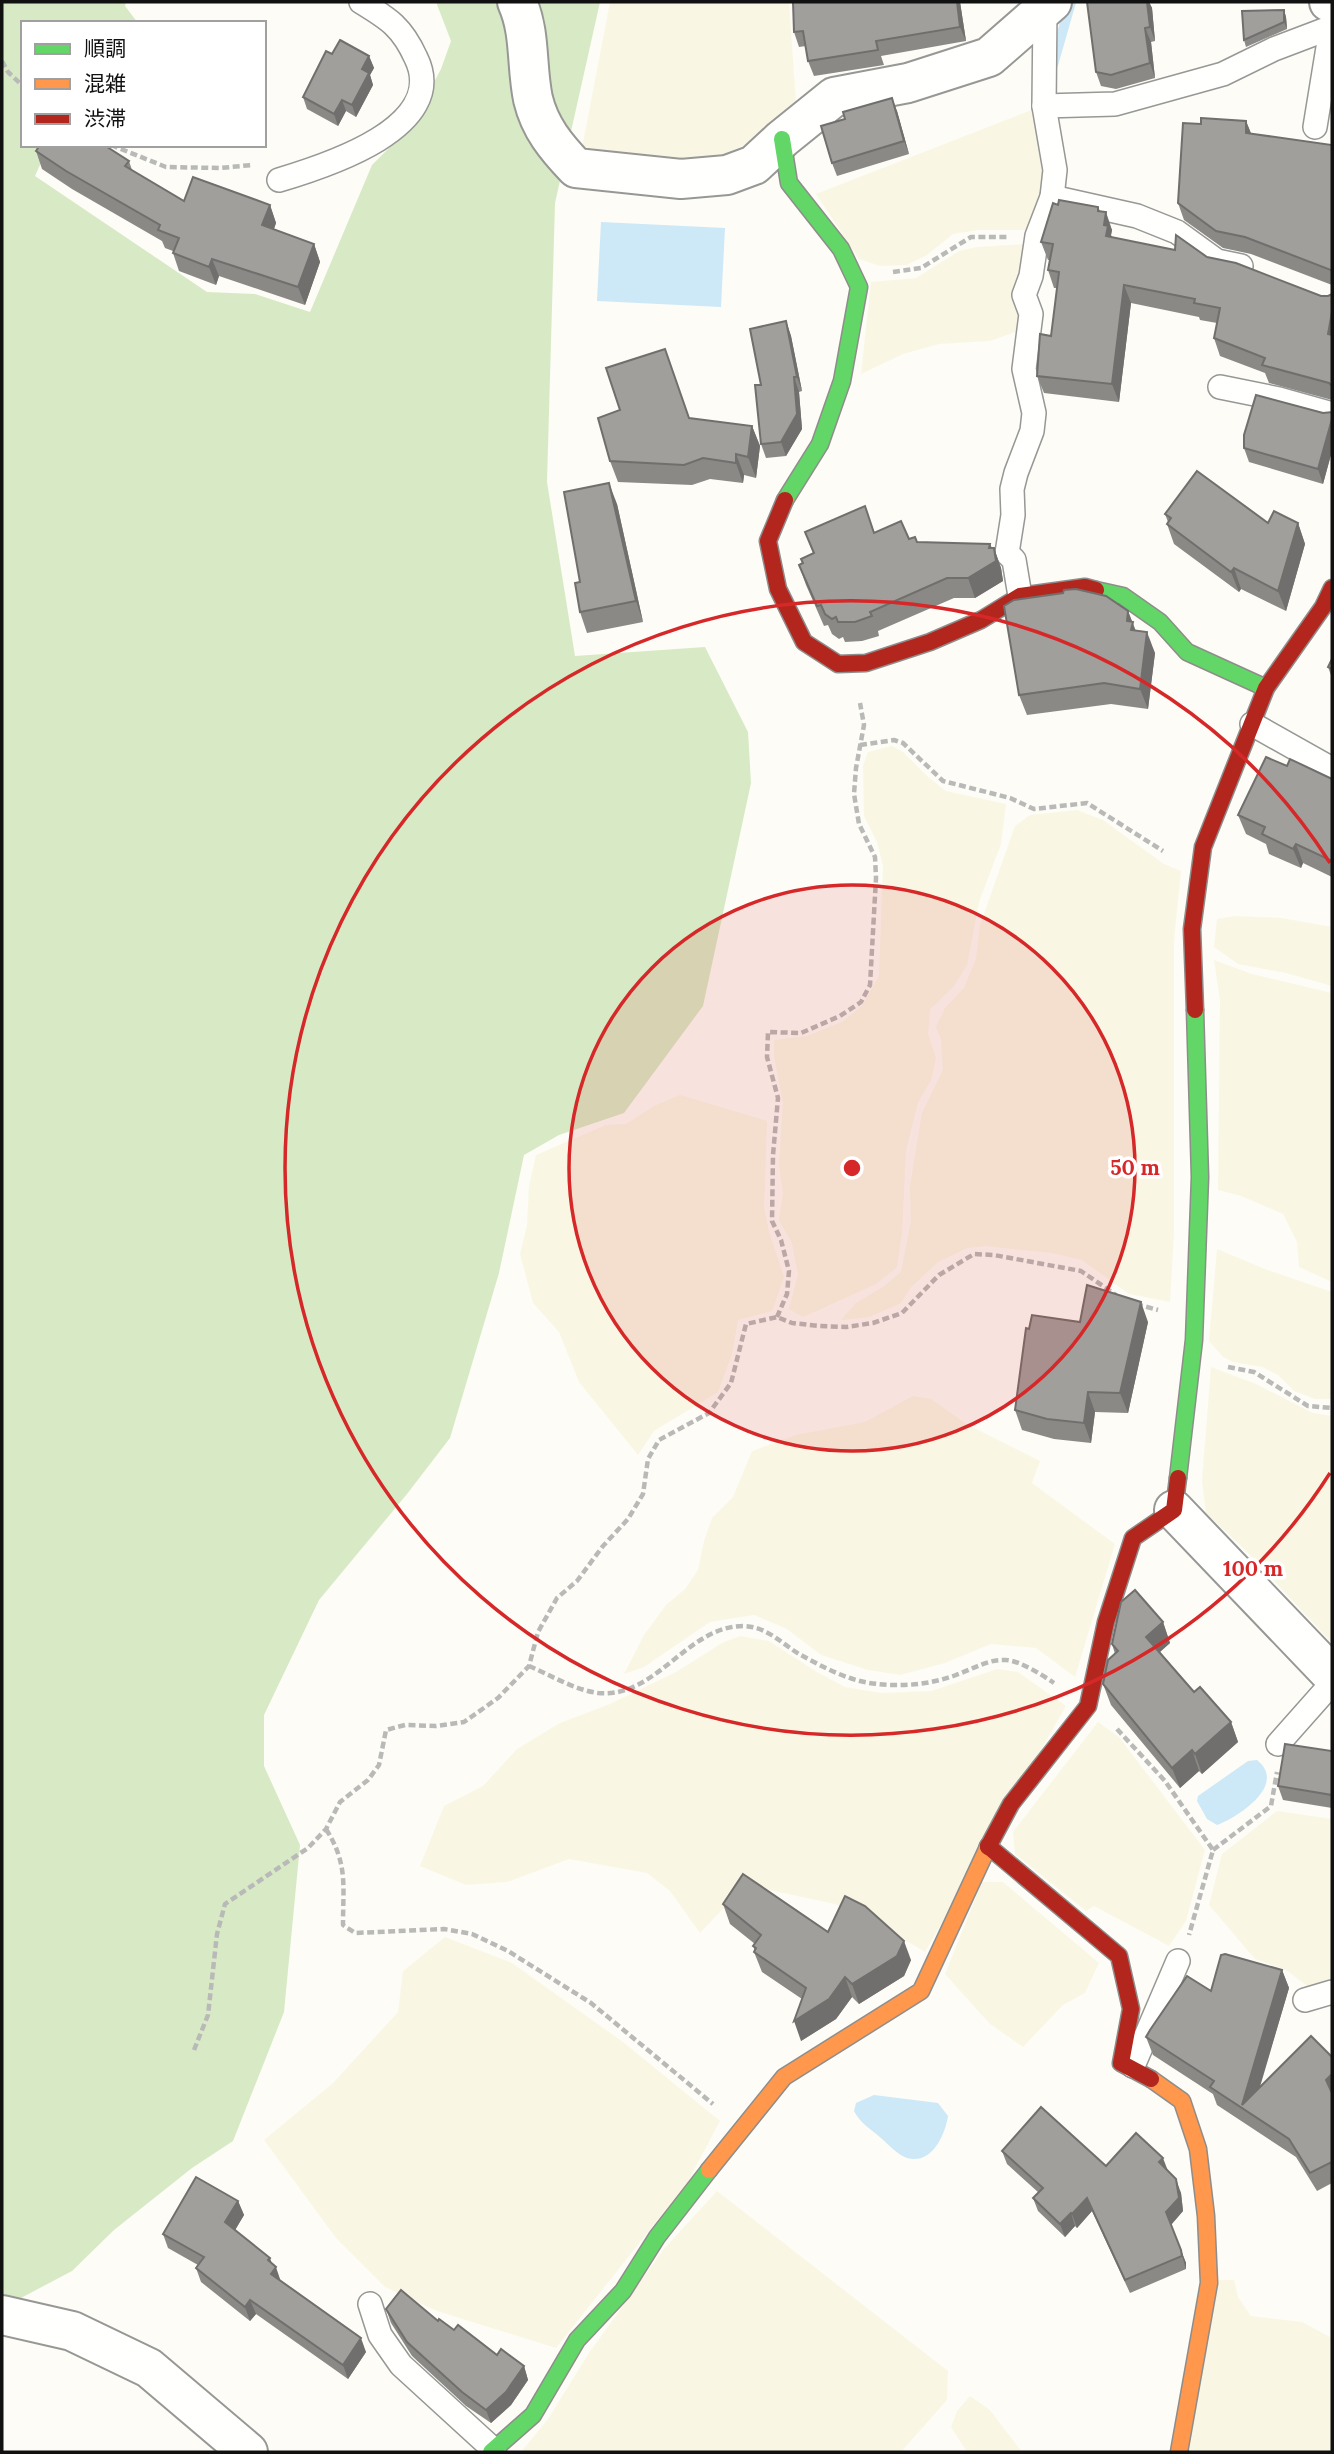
<svg xmlns="http://www.w3.org/2000/svg" width="1334" height="2454" font-family="Lora,'Noto Sans JP',serif">
  <style>
    .farmland { fill: #f9f7e4 }
    .forest { fill: #d8eac5 }
    .water { fill: #cde8f7 }
    .lines { fill: none; stroke-linecap: round; stroke-linejoin: round }
    .stream { stroke: #cde8f7; stroke-width: 10 }
    .lane-casing { stroke: #979795; stroke-width: 26 }
    .street-casing { stroke: #979795; stroke-width: 42 }
    .fast-casing { stroke: #8e8d8b; stroke-width: 19 }
    .slow-casing { stroke: #8e8d8b; stroke-width: 19 }
    .jam-casing { stroke: #8e8d8b; stroke-width: 19 }
    .path { stroke: #b9b9b8; stroke-width: 4.5; stroke-dasharray: 7 3.5; stroke-linecap: butt }
    .lane { stroke: #fffffe; stroke-width: 23 }
    .street { stroke: #fffffe; stroke-width: 38 }
    .fast { stroke: #63d668; stroke-width: 16 }
    .slow { stroke: #ff974d; stroke-width: 16 }
    .jam { stroke: #b3261e; stroke-width: 16 }
    .wall { fill: #8a8986 }
    .shaded-wall { fill: #716f6d }
    .building { fill: #a19f9c; stroke: #716f6d; stroke-width: 2 }
    .ring { fill: none; stroke: #d62828; stroke-width: 3.5 }
    .centre { fill: #d62828; stroke: #fff; stroke-width: 3.5 }
    .ring-label { font-size: 21px; text-anchor: middle; font-weight: bold; fill: #d62828; stroke: #fff; stroke-width: 7; stroke-linejoin: round; paint-order: stroke }
  </style>
  <rect width="100%" height="100%" fill="#fdfcf7"/>
  <!-- farmland -->
  <g class="farmland">
    <path d="M610 2H789L796 102 755 140 711 160 640 158 582 148Z"/>
    <path d="M1034 109 1048 157 1044 198 1027 230H978L953 234 927 255 907 265 880 266 859 259 816 194Z"/>
    <path d="M1028 244 1024 329 990 341 939 344 903 354 861 374 871 282 916 278 959 251 977 247Z"/>
    <path d="M892 746 903 752 928 777 946 791 1006 804 1001 844 979 902 967 965 953 987 930 1009 928 1034 936 1058 931 1080 918 1102 906 1150 902 1232 897 1267 876 1284 803 1317 789 1309 798 1275 792 1243 779 1220 783 1193 779 1165 783 1103 774 1056V1040L807 1036 842 1022 862 1006 879 976 883 866 877 842 864 816 863 766 868 752Z"/>
    <path d="M1077 810 1103 820 1164 864 1181 871 1174 941V1234L1170 1302 1129 1294 1082 1260 1052 1253 986 1246 967 1248 938 1262 911 1287 901 1303 869 1317 841 1320 856 1303 883 1287 901 1272 911 1221 910 1186 922 1113 943 1070 941 1039 936 1027 945 1008 964 988 976 959 980 925 1015 826 1030 815Z"/>
    <path d="M1235 916 1282 918 1332 927V986L1286 973 1238 964 1214 947 1217 919Z"/>
    <path d="M1214 960 1252 974 1332 993V1282L1299 1267 1297 1242 1283 1214 1241 1196 1218 1190 1220 1000Z"/>
    <path d="M680 1095 767 1121 764 1207 769 1232 784 1277 772 1311 738 1320 732 1354 718 1392 654 1431 638 1455 579 1382 559 1332 533 1303 520 1254 527 1225 529 1186 536 1155 606 1125 626 1124 654 1106Z"/>
    <path d="M1217 1249 1265 1269 1332 1292V1399H1315L1294 1391 1278 1375 1262 1367 1233 1362 1223 1357 1209 1341Z"/>
    <path d="M1211 1367 1256 1384 1313 1413 1332 1416V1643L1244 1549 1206 1513 1202 1480Z"/>
    <path d="M913 1396 931 1399 966 1424 1040 1461 1032 1483 1115 1544 1075 1677 1036 1648 991 1644 945 1663 900 1675 868 1670 821 1655 787 1629 754 1615 710 1622 644 1667 624 1674 644 1635 666 1605 685 1589 698 1570 704 1541 712 1518 733 1497 752 1451 796 1435 865 1422Z"/>
    <path d="M740 1636 769 1641 817 1672 845 1687 881 1693 931 1691 997 1669 1018 1672 1066 1706 925 1952 873 1921 835 1904 746 1885 700 1933 670 1891 647 1873 569 1859 507 1882 466 1885 420 1866 444 1806 483 1786 517 1749 560 1723 610 1704 676 1672 722 1643Z"/>
    <path d="M1098 1722 1119 1737 1205 1850 1186 1921 1169 1946 1094 1906 1086 1911 1015 1854 1013 1832Z"/>
    <path d="M1277 1811 1332 1819V1981L1310 1988 1286 1970 1255 1959 1209 1905 1222 1854Z"/>
    <path d="M982 1882H1003L1099 1963 1085 1993 1063 2005 1023 2047 990 2024 945 1974Z"/>
    <path d="M445 1937 512 1963 623 2042 720 2121 687 2183 556 2348 437 2311 385 2287 336 2238 264 2140 333 2083 398 2012 403 1971Z"/>
    <path d="M717 2191 948 2371 947 2400 901 2452H521L548 2419 589 2353 663 2250Z"/>
    <path d="M1217 2280H1234L1238 2297 1251 2316 1302 2322 1332 2338V2452H1188Z"/>
    <path d="M970 2396 990 2410 1022 2452H967L951 2427 957 2411Z"/>
  </g>
  <!-- forest -->
  <path class="forest" d="M2 2H126L125 6 138 23H23V145H49L35 176 207 292 255 294 310 312 372 165 410 127 441 69 451 41 436 2H600L555 203 547 482 575 656 705 647 748 732 751 783 703 1006 624 1113 559 1135 524 1155 499 1273 450 1438 407 1494 319 1600 264 1715V1766L300 1845 284 2012 233 2141 192 2168 114 2230 72 2271 2 2308Z"/>
  <!-- water -->
  <g class="water">
    <path d="M601 222 725 228 721 307 597 301Z"/>
    <path d="M1257 1760C1288 1785 1238 1817 1217 1825L1207 1819 1197 1801 1198 1796 1248 1761Z"/>
    <path d="M874 2095 938 2103 948 2116C945 2135 932 2165 907 2158 898 2155 888 2144 881 2138 871 2129 860 2123 854 2111L856 2103Z"/>
  </g>
  <g class="lines">
    <!-- stream -->
    <path class="stream" d="M1053 65 1071 2"/>
    <defs>
      <g id="lane">
        <path d="M1044 106 1115 104 1223 74 1274 49 1332 27"/>
        <path d="M1315 127 1331 29"/>
        <path d="M279 180C326 166 450 127 416 58 402 27 389 19 361 2"/>
        <path d="M1052 197 1137 216 1177 232 1217 261 1241 266"/>
        <path d="M1220 387 1279 399 1332 414"/>
        <path d="M1020 596 1014 560 1007 553 1013 515 1012 489 1016 473 1032 431 1034 413 1024 369 1031 314 1024 295 1031 276 1037 236 1052 197 1055 170 1044 106 1045 8"/>
        <path d="M1252 724 1332 769"/>
        <path d="M1278 1744 1332 1683"/>
        <path d="M1305 2000 1332 1992"/>
        <path d="M1133 2066 1178 1961"/>
        <path d="M370 2304 380 2335 401 2365 494 2450"/>
      </g>
      <g id="street">
        <path d="M517 2C531 33 526 66 533 99 540 128 556 147 576 168L681 179 727 175 754 165 782 139 834 97 908 83 989 57 1052 2"/>
        <path d="M1329 2 1332 3"/>
        <path d="M1174 1510 1332 1675"/>
        <path d="M2 2315 72 2331 149 2368 248 2452"/>
      </g>
      <g id="fast">
        <path d="M782 139 789 183 841 249 859 287 842 381 820 444 785 500"/>
        <path d="M1096 590 1123 596 1160 622 1187 652 1266 688"/>
        <path d="M1178 1478 1194 1340 1200 1177 1195 1010"/>
        <path d="M491 2452 533 2415 577 2340 623 2291 657 2237 709 2170"/>
      </g>
      <g id="slow">
        <path d="M1151 2079 1182 2101 1198 2149 1206 2216 1209 2283 1179 2452"/>
        <path d="M709 2170 784 2077 921 1991 988 1847"/>
      </g>
      <g id="jam">
        <path d="M785 500 768 541 778 589 804 642 838 664 866 663 930 642 981 620 1020 596 1085 587 1096 590"/>
        <path d="M1195 1010 1192 929 1203 847 1266 688 1323 607 1332 588"/>
        <path d="M988 1846 1119 1956 1131 2009 1121 2063 1151 2079"/>
        <path d="M988 1847 1011 1804 1088 1706 1106 1622 1133 1538 1174 1510 1178 1478"/>
      </g>
    </defs>
    <!-- lane casing -->
    <use href="#lane" class="lane-casing"/>
    <!-- street casing -->
    <use href="#street" class="street-casing"/>
    <!-- fast casing -->
    <use href="#fast" class="fast-casing"/>
    <!-- slow casing -->
    <use href="#slow" class="slow-casing"/>
    <!-- jam casing -->
    <use href="#jam" class="jam-casing"/>
    <!-- path -->
    <g class="path">
      <path d="M2 61 8 72 23 86"/>
      <path d="M111 145 166 167 220 168 252 165"/>
      <path d="M893 272 921 268 971 237H1008"/>
      <path d="M860 745 894 740 903 743 943 781 1010 798 1034 809 1087 803 1163 851"/>
      <path d="M1136 1304 1158 1310"/>
      <path d="M777 1317 787 1294 789 1271 781 1240 772 1221 773 1155 778 1098 767 1057 768 1032 801 1033 840 1016 861 1002 870 985 876 878 875 857 859 824 854 794 856 768 864 725 860 703"/>
      <path d="M1228 1367 1254 1372 1308 1406 1332 1408"/>
      <path d="M529 1666C550 1675 575 1690 598 1693 656 1699 687 1626 743 1626 766 1626 781 1643 799 1654 823 1667 850 1682 878 1684 904 1687 932 1684 956 1675 973 1669 988 1659 1006 1660 1021 1661 1042 1675 1054 1683"/>
      <path d="M1117 1729 1165 1781 1213 1850 1189 1935"/>
      <path d="M326 1829C348 1864 343 1885 343 1925L355 1933 444 1929 472 1934 508 1951 591 2003 713 2104"/>
      <path d="M1213 1850 1271 1806 1277 1772"/>
      <path d="M194 2050 208 2015 217 1934 225 1904 308 1848 326 1829 340 1802 368 1780 379 1765 386 1730 405 1725 436 1726 464 1722 498 1698 529 1666 538 1632 557 1598 577 1581 603 1546 628 1519 643 1494 648 1459 659 1440 709 1413 731 1383 746 1324 777 1317 792 1323 819 1326 846 1327 873 1323 902 1313 939 1275 974 1254 994 1255 1081 1271 1116 1295"/>
    </g>
    <!-- lane -->
    <use href="#lane" class="lane"/>
    <!-- street -->
    <use href="#street" class="street"/>
    <!-- fast -->
    <use href="#fast" class="fast"/>
    <!-- slow -->
    <use href="#slow" class="slow"/>
    <!-- jam -->
    <use href="#jam" class="jam"/>
  </g>
  <!-- wall -->
  <g class="wall">
    <path d="M960 2 966 41 881 56 884 65 814 76 808 61 806 46 799 47 794 32Z"/>
    <path d="M1087 2H1149L1152 8 1155 41 1151 42 1155 78 1116 89 1101 86 1096 72Z"/>
    <path d="M1284 10 1286 17 1287 29 1246 47 1244 40Z"/>
    <path d="M332 54 369 56 374 68 370 75 373 85 356 117 346 111 338 126 307 109 303 97Z"/>
    <path d="M897 111 909 154 837 176 832 163 845 119Z"/>
    <path d="M1246 121 1251 134 1332 145V285L1251 254 1223 248 1184 220 1178 203 1201 124Z"/>
    <path d="M36 151 129 161 132 170 184 201 270 205 276 223 274 229 314 244 320 262 305 305 219 276 216 285 179 271 173 253V251L165 248 162 241 72 189 42 169Z"/>
    <path d="M1058 205 1098 207 1100 211 1112 230 1111 235 1112 238 1207 257 1321 296H1328L1332 294V400L1269 383 1265 373 1220 356 1214 338 1217 323 1200 320 1199 317 1131 303 1119 402 1044 393 1037 376 1051 336 1057 288H1054L1048 270 1050 260H1048L1041 242Z"/>
    <path d="M786 321 791 336 802 391 799 392 802 429 786 456 766 458 761 444Z"/>
    <path d="M1332 412V451L1323 484 1249 462 1244 448 1323 413Z"/>
    <path d="M689 418 752 426 760 446 756 478 744 475 743 483 710 479 692 485 618 482 610 461Z"/>
    <path d="M617 504 643 622 587 633 580 612Z"/>
    <path d="M1165 514 1268 523H1298L1305 544 1286 611 1241 589 1239 592 1174 544 1167 524 1168 522Z"/>
    <path d="M805 532 875 533 909 539 917 542 990 544 992 548H994L1001 568 1003 581 975 598H954L878 631 879 636 862 641 845 642 843 637 839 639 832 634 828 625 824 626 806 585 799 565 813 553Z"/>
    <path d="M1128 611 1136 631 1155 653 1148 709 1111 704 1027 715 1019 695Z"/>
    <path d="M1332 659V678L1328 667Z"/>
    <path d="M1287 766 1332 779V877L1303 863 1301 868 1269 854 1266 844 1246 834 1238 815Z"/>
    <path d="M1080 1322H1148L1128 1413 1095 1412 1091 1443 1054 1439 1022 1430 1015 1410 1029 1329Z"/>
    <path d="M1163 1622 1170 1643 1160 1652 1194 1692 1231 1722 1238 1742 1202 1774 1199 1771 1180 1788 1111 1705 1103 1684 1115 1654 1112 1644Z"/>
    <path d="M1332 1751V1808L1283 1800 1278 1786Z"/>
    <path d="M723 1904 828 1932 911 1960 904 1976 859 2004 852 1997 836 2019 801 2041 802 1999 762 1972 754 1952 755 1951 753 1946 755 1944 730 1924Z"/>
    <path d="M1282 1970 1289 1988 1259 2088 1332 2057V2183L1317 2191 1296 2157 1217 2105 1213 2094 1153 2055 1146 2037 1211 1991Z"/>
    <path d="M1002 2151 1106 2166 1168 2171 1181 2193 1183 2211 1171 2225 1186 2263V2269L1130 2293 1092 2211 1077 2228 1075 2226 1065 2237 1038 2211 1033 2198 1039 2193 1007 2164Z"/>
    <path d="M238 2201 244 2215 235 2230 272 2263 281 2282 366 2352 348 2379 256 2314 250 2321 201 2282 196 2268 198 2265 168 2248 163 2234Z"/>
    <path d="M386 2309 438 2321 497 2355 524 2366 528 2380 511 2405 491 2423 466 2406 412 2356 391 2323Z"/>
  </g>
  <!-- shaded-wall -->
  <g class="shaded-wall">
    <path d="M957 2H960L966 41 960 27Z"/>
    <path d="M1147 2H1149L1152 8 1155 41 1150 27Z"/>
    <path d="M1284 10 1286 17 1287 29 1284 22Z"/>
    <path d="M1145 28 1151 42 1155 78 1150 63Z"/>
    <path d="M369 56 374 68 370 75 373 85 356 117 352 105 362 69Z"/>
    <path d="M892 98 897 111 909 154 904 141Z"/>
    <path d="M342 100 346 111 338 126 334 114Z"/>
    <path d="M1246 121 1253 138 1246 133Z"/>
    <path d="M270 205 276 223 269 242 262 225Z"/>
    <path d="M1098 207 1104 223 1106 212 1112 230 1111 235 1114 243 1106 236 1098 211Z"/>
    <path d="M314 244 320 262 305 305 298 287Z"/>
    <path d="M212 259 219 276 216 285 209 267Z"/>
    <path d="M1124 285 1131 303 1119 402 1112 384Z"/>
    <path d="M1332 312V346L1328 334Z"/>
    <path d="M786 321 791 336 802 391 797 377Z"/>
    <path d="M794 377 799 392 802 429 786 456 781 442Z"/>
    <path d="M1332 419V451L1323 484 1318 469Z"/>
    <path d="M752 426 760 446 756 478 748 457Z"/>
    <path d="M736 454 744 475 743 483 736 463Z"/>
    <path d="M609 483 617 504 643 622 636 601Z"/>
    <path d="M1298 523 1305 544 1286 611 1278 591Z"/>
    <path d="M990 544 996 559 994 548 1001 568 1003 581 975 598 968 578 989 548Z"/>
    <path d="M1234 568 1241 589 1239 592 1231 572Z"/>
    <path d="M1128 611 1140 643 1127 621Z"/>
    <path d="M1147 632 1155 653 1148 709 1140 689Z"/>
    <path d="M1296 844 1303 863 1301 868 1293 849Z"/>
    <path d="M1141 1302 1148 1322 1128 1413 1120 1393Z"/>
    <path d="M1088 1392 1095 1412 1091 1443 1084 1423Z"/>
    <path d="M1163 1622 1170 1643 1154 1657 1146 1637Z"/>
    <path d="M1231 1722 1238 1742 1202 1774 1195 1754Z"/>
    <path d="M1192 1750 1199 1771 1180 1788 1172 1768Z"/>
    <path d="M904 1941 911 1960 904 1976 859 2004 852 1984Z"/>
    <path d="M1282 1970 1289 1988 1252 2114 1242 2105Z"/>
    <path d="M845 1977 852 1997 836 2019 801 2041 794 2021Z"/>
    <path d="M1332 2074V2097L1326 2080Z"/>
    <path d="M1163 2158 1168 2171 1159 2162Z"/>
    <path d="M1176 2179 1181 2193 1183 2211 1170 2226 1166 2212Z"/>
    <path d="M1087 2198 1092 2211 1077 2228 1072 2214Z"/>
    <path d="M238 2201 244 2215 231 2237 225 2222Z"/>
    <path d="M1071 2213 1075 2226 1065 2237 1060 2224Z"/>
    <path d="M1181 2250 1186 2263V2269L1182 2256Z"/>
    <path d="M270 2258 274 2270 276 2267 281 2282 271 2274 268 2260Z"/>
    <path d="M250 2300 256 2314 250 2321 245 2307Z"/>
    <path d="M361 2338 366 2352 348 2379 343 2365Z"/>
    <path d="M524 2366 528 2380 511 2405 491 2423 486 2410Z"/>
  </g>
  <!-- building -->
  <g class="building">
    <path d="M793 2H957L960 27 876 41 878 50 808 61 803 31 794 32Z"/>
    <path d="M1087 2H1147L1150 27 1145 28 1150 63 1111 75 1096 72Z"/>
    <path d="M1284 10V22L1244 40 1242 11Z"/>
    <path d="M340 40 369 56 362 69 369 73 352 105 342 100 334 114 303 97 326 51 332 54Z"/>
    <path d="M892 98 904 141 832 163 821 126 845 119 843 112Z"/>
    <path d="M1201 118 1246 121V133L1332 145V271L1331 270 1245 237 1216 231 1178 203 1183 123 1201 124Z"/>
    <path d="M40 145H104L129 161 125 166 184 201 193 177 270 205 262 225 314 244 298 287 212 259 209 267 173 253 179 238 158 230 160 225 66 171 36 151Z"/>
    <path d="M1059 200 1098 207V211L1106 212 1104 225 1108 226 1106 236 1175 250 1176 235 1207 257 1236 263 1321 296H1328L1332 294V312L1328 334 1332 335V386L1329 383 1262 365 1265 358 1214 338 1220 308 1194 303 1195 299 1124 285 1112 384 1037 376 1040 334 1051 336 1059 272 1048 270 1053 244 1041 242 1053 203 1058 205Z"/>
    <path d="M786 321 797 377H794L797 414 781 442 761 444 755 385H761L750 329Z"/>
    <path d="M665 349 689 418 752 426 748 457 736 454V463L703 458 684 465 610 461 598 418 620 410 606 368Z"/>
    <path d="M1256 395 1323 413 1332 412V419L1318 469 1244 448V435Z"/>
    <path d="M1197 471 1268 523 1274 511 1298 523 1278 591 1234 568 1231 572 1167 524 1171 518 1165 514Z"/>
    <path d="M609 483 636 601 580 612 575 583 580 582 564 492Z"/>
    <path d="M865 506 874 533 901 521 909 539 915 537 917 542 990 544 989 548H994L996 561 968 578H947L870 612 872 616 855 622H838L836 617 832 619 825 614 821 605 817 606 799 565 803 563 801 559 814 553 805 532Z"/>
    <path d="M1076 589 1106 596 1128 611 1127 621 1133 622 1131 630 1147 632 1140 689 1104 683 1019 695 1004 606 1014 600 1063 593 1064 590Z"/>
    <path d="M1332 659V669L1328 667Z"/>
    <path d="M1266 757 1287 766 1290 759 1332 779V861L1296 844 1293 849 1262 834 1265 827 1238 815Z"/>
    <path d="M1087 1285 1141 1302 1120 1393 1088 1392 1084 1423 1047 1419 1015 1410 1026 1328 1029 1329 1032 1315 1080 1322Z"/>
    <path d="M1135 1590 1163 1622 1146 1637 1194 1692 1200 1687 1231 1722 1195 1754 1192 1750 1172 1768 1103 1684 1108 1660 1118 1651 1112 1644 1121 1602Z"/>
    <path d="M1285 1744 1332 1751V1795L1278 1786Z"/>
    <path d="M743 1874 828 1932 845 1896 865 1906 904 1941 897 1956 852 1984 845 1977 829 1999 794 2021 806 1988 754 1952 756 1948 753 1946 761 1935 723 1904Z"/>
    <path d="M1225 1954 1282 1970 1242 2105 1311 2036 1332 2057V2074L1326 2080 1332 2093V2162L1310 2173 1289 2139 1210 2087 1214 2081 1146 2037 1150 2030 1187 1976 1211 1991 1221 1955Z"/>
    <path d="M1041 2107 1106 2166 1136 2133 1163 2158 1159 2162 1176 2179 1179 2198 1166 2212 1181 2250 1182 2256 1125 2280 1087 2198 1072 2214 1071 2213 1060 2224 1033 2198 1043 2188 1002 2151Z"/>
    <path d="M196 2177 238 2201 225 2222 270 2258 268 2260 276 2267 271 2274 361 2338 343 2365 250 2300 245 2307 196 2268 204 2257 163 2234Z"/>
    <path d="M401 2290 438 2321 439 2319 454 2330 458 2325 497 2355 501 2349 524 2366 506 2392 486 2410 462 2392 407 2342 386 2309Z"/>
  </g>
  <!-- distance rings -->
  <circle cx="852" cy="1168" r="283" fill="#d62828" fill-opacity=".12"/>
  <g class="ring">
    <circle cx="852" cy="1168" r="283"/>
    <path d="M1330 1473A567 567 0 1 1 1330 863"/>
  </g>
  <circle cx="852" cy="1168" r="10" class="centre"/>
  <g class="ring-label">
    <text x="1135" y="1175">50 m</text>
    <text x="1253" y="1576">100 m</text>
  </g>
  <!-- border -->
  <rect width="1334" height="2454" fill="none" stroke="#111111" stroke-width="7"/>
  <!-- legend -->
  <rect x="21" y="21" width="245" height="126" fill="#ffffff" stroke="#a0a0a0" stroke-width="2"/>
  <rect x="35" y="44" width="35" height="10" fill="#63d668" stroke="#a0a0a0" stroke-width="2"/>
  <text x="84" y="56" font-size="21" fill="#111111">順調</text>
  <rect x="35" y="79" width="35" height="10" fill="#ff974d" stroke="#a0a0a0" stroke-width="2"/>
  <text x="84" y="91" font-size="21" fill="#111111">混雑</text>
  <rect x="35" y="114" width="35" height="10" fill="#b3261e" stroke="#a0a0a0" stroke-width="2"/>
  <text x="84" y="126" font-size="21" fill="#111111">渋滞</text>
</svg>
